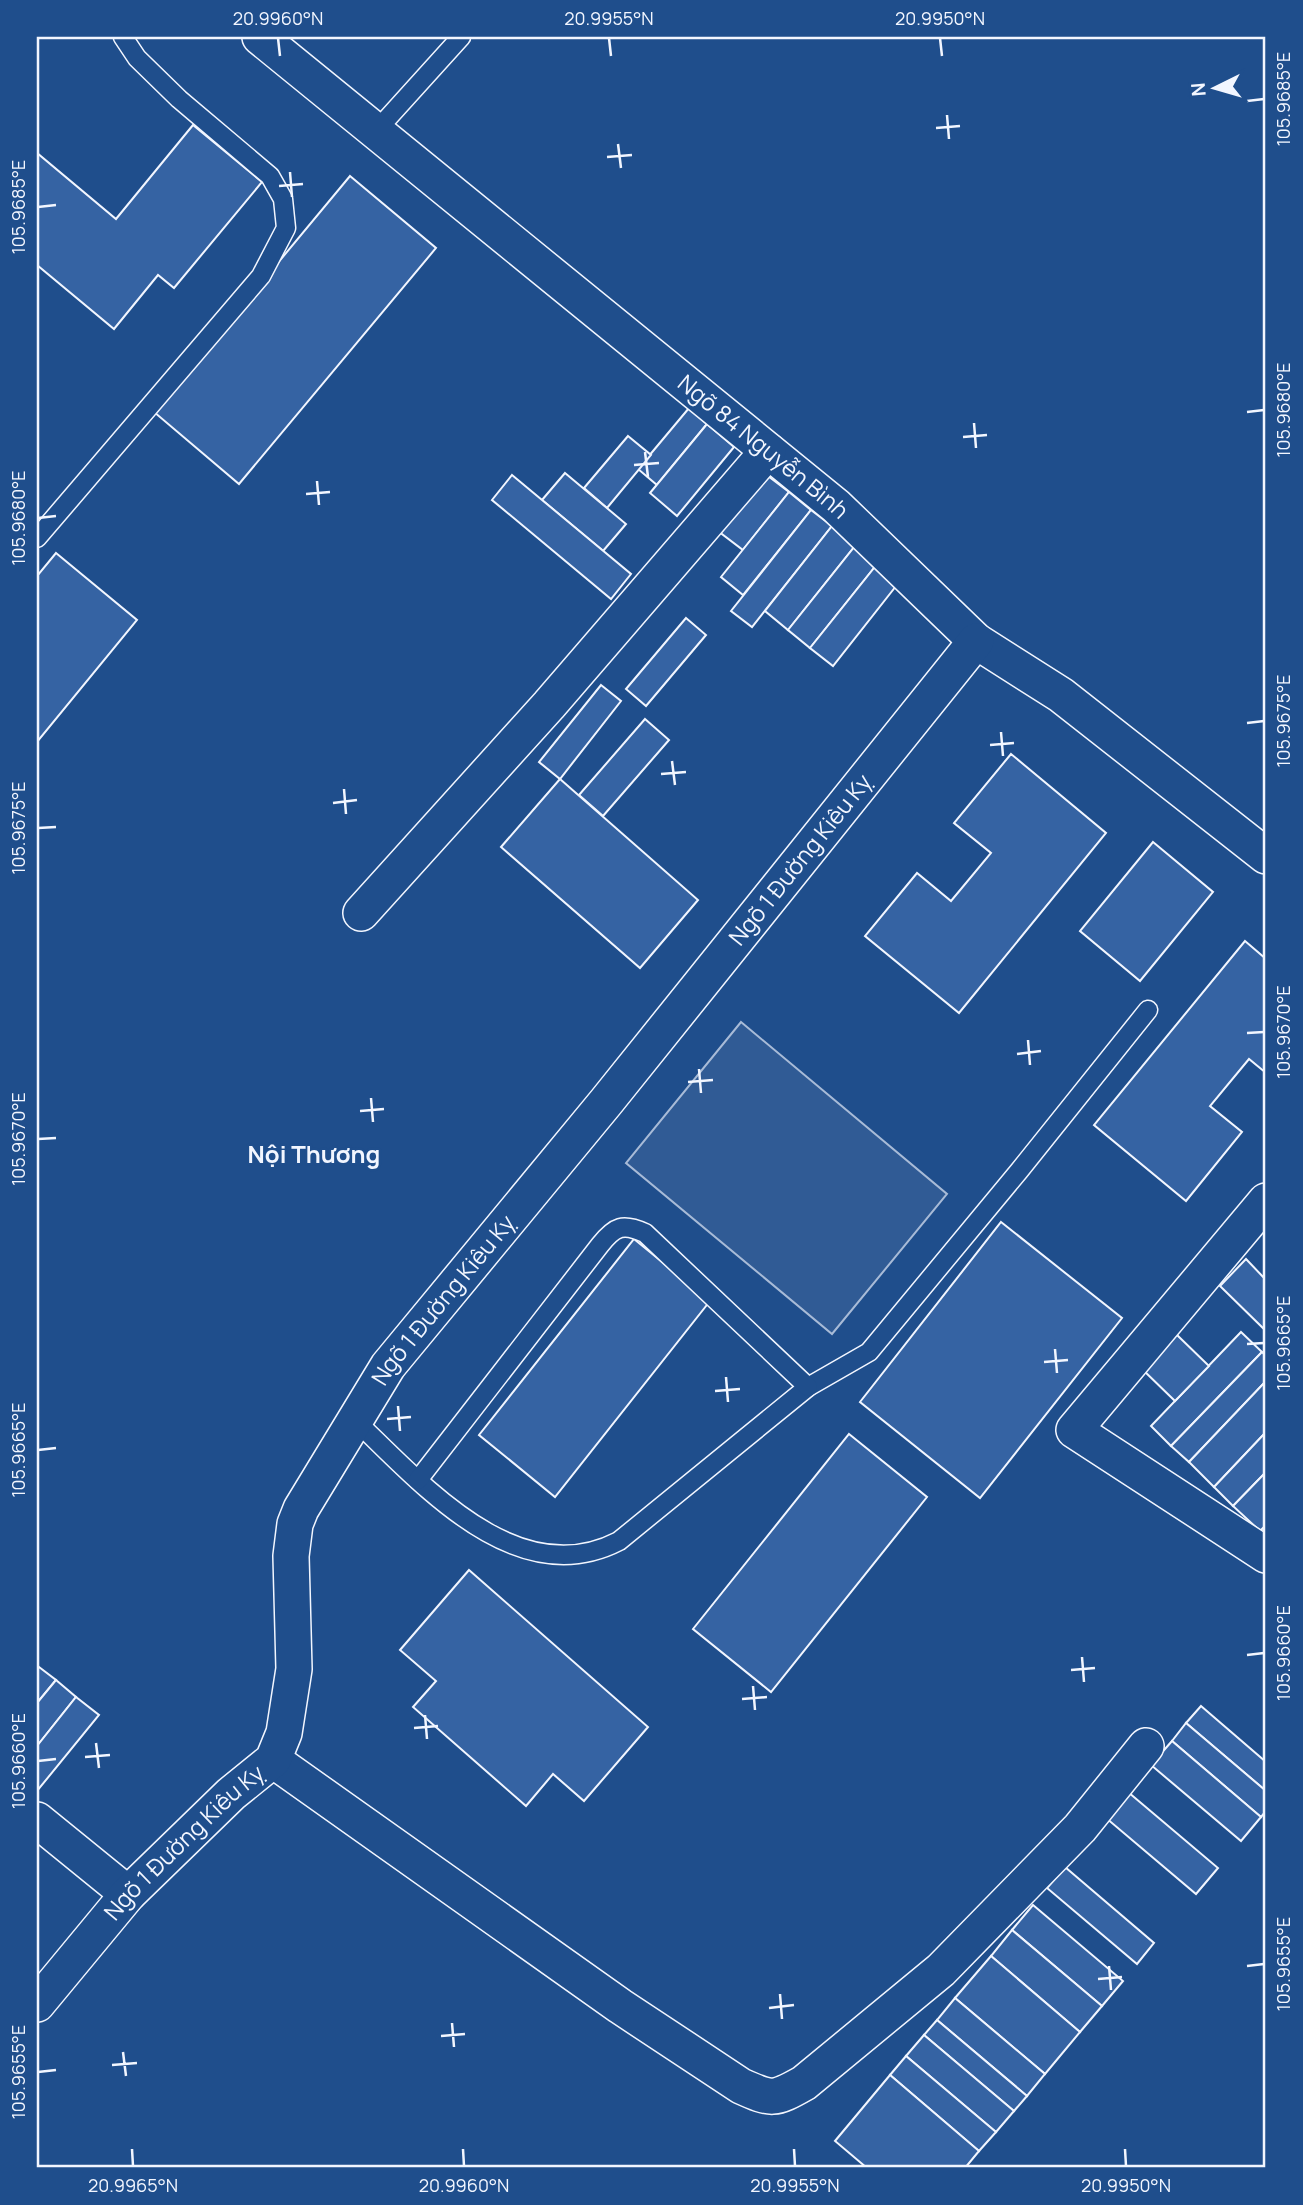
<svg xmlns="http://www.w3.org/2000/svg" width="1303" height="2205" font-family="Manrope,sans-serif">
  <style>
    .built { fill: #305b95; stroke: #a8bbd7; stroke-width: 2 }
    .building { fill: #3563a3; stroke: #f2f6ff; stroke-width: 2 }
    .lines { fill: none; stroke-linecap: round; stroke-linejoin: round }
    .lane-casing { stroke: #f2f6ff; stroke-width: 21 }
    .street-casing { stroke: #f2f6ff; stroke-width: 38 }
    .lane { stroke: #1f4e8c; stroke-width: 18 }
    .street { stroke: #1f4e8c; stroke-width: 35 }
    .ticks { fill: none; stroke: #f2f6ff; stroke-width: 2.5 }
    .labels { text-anchor: middle; stroke-width: 5; stroke-linejoin: round; paint-order: stroke }
    .street-label { font-size: 23px; fill: #f2f6ff; stroke: #1f4e8c }
    .neighbourhood-label { font-size: 24px; font-weight: bold; fill: #f2f6ff; stroke: #1f4e8c }
    .neatline { fill: none; stroke: #f2f6ff; stroke-width: 2.5 }
    .ticks-label { font-size: 18px; text-anchor: middle; fill: #f2f6ff }
  </style>
  <rect width="100%" height="100%" fill="#1f4e8c"/>
  <!-- built -->
  <path class="built" d="M741 1022 947 1194 832 1334 626 1163Z"/>
  <!-- building -->
  <g class="building">
    <path d="M193 125 262 182 174 288 158 275 114 329 37 265V153L116 219Z"/>
    <path d="M350 176 436 248 239 484 154 412Z"/>
    <path d="M689 408 707 424 657 485 638 469Z"/>
    <path d="M707 424 734 447 677 516 650 493Z"/>
    <path d="M628 436 651 455 607 508 584 488Z"/>
    <path d="M565 473 626 524 603 551 542 500Z"/>
    <path d="M764 473 789 492 743 550 718 531Z"/>
    <path d="M512 475 631 574 611 599 492 500Z"/>
    <path d="M789 492 811 510 743 595 721 577Z"/>
    <path d="M811 510 832 526 752 627 731 611Z"/>
    <path d="M832 526 855 546 788 630 765 611Z"/>
    <path d="M855 546 878 563 810 648 788 630Z"/>
    <path d="M56 553 137 620 37 742V576Z"/>
    <path d="M878 563 900 581 833 666 810 648Z"/>
    <path d="M686 618 706 635 646 706 626 689Z"/>
    <path d="M601 685 621 701 560 779 539 762Z"/>
    <path d="M645 719 669 740 603 816 579 795Z"/>
    <path d="M1011 754 1106 833 959 1013 865 936 917 873 951 901 991 853 954 823Z"/>
    <path d="M560 779 698 900 640 968 501 847Z"/>
    <path d="M1153 842 1213 892 1140 981 1080 931Z"/>
    <path d="M1245 941 1266 959V1073L1249 1059 1210 1106 1242 1132 1186 1201 1094 1125Z"/>
    <path d="M1001 1222 1122 1318 980 1498 860 1402Z"/>
    <path d="M634 1239 710 1301 555 1497 479 1435Z"/>
    <path d="M1246 1259 1266 1280V1331L1220 1286Z"/>
    <path d="M1241 1332 1262 1352 1171 1446 1151 1426Z"/>
    <path d="M1176 1334 1209 1366 1175 1401 1142 1369Z"/>
    <path d="M1262 1352 1266 1356V1381L1189 1462 1171 1446Z"/>
    <path d="M1266 1381V1432L1214 1487 1189 1462Z"/>
    <path d="M1266 1432V1472L1233 1506 1214 1487Z"/>
    <path d="M849 1434 927 1497 771 1692 693 1629Z"/>
    <path d="M1266 1472V1525L1260 1531 1233 1506Z"/>
    <path d="M469 1570 648 1727 584 1801 553 1774 526 1806 413 1707 436 1681 400 1650Z"/>
    <path d="M39 1667 56 1680 37 1703V1670Z"/>
    <path d="M56 1680 76 1697 37 1746V1703Z"/>
    <path d="M76 1697 99 1715 37 1791V1746Z"/>
    <path d="M1201 1706 1266 1762V1791L1186 1723Z"/>
    <path d="M1186 1723 1266 1791V1811L1261 1817 1172 1741Z"/>
    <path d="M1172 1741 1261 1817 1241 1841 1151 1765Z"/>
    <path d="M1128 1792 1218 1868 1196 1894 1106 1818Z"/>
    <path d="M1065 1867 1154 1943 1137 1964 1047 1888Z"/>
    <path d="M1033 1905 1123 1981 1102 2006 1012 1930Z"/>
    <path d="M1012 1930 1102 2006 1080 2032 991 1956Z"/>
    <path d="M991 1956 1080 2032 1045 2074 955 1998Z"/>
    <path d="M955 1998 1045 2074 1027 2096 937 2020Z"/>
    <path d="M937 2020 1027 2096 1014 2111 924 2035Z"/>
    <path d="M924 2035 1014 2111 996 2132 906 2056Z"/>
    <path d="M906 2056 996 2132 979 2151 890 2075Z"/>
    <path d="M890 2075 979 2151 965 2168H867L835 2141Z"/>
  </g>
  <g class="lines">
    <defs>
      <g id="lane">
        <path d="M376 131 461 37"/>
        <path d="M37 538 261 276 286 228 283 199 270 176 179 99 137 58 123 37"/>
        <path d="M355 1420C422 1484 517 1594 619 1541L808 1387 869 1352 1019 1171 1148 1010"/>
        <path d="M418 1480 600 1245C615 1226 623 1223 645 1233L808 1387"/>
      </g>
      <g id="street">
        <path id="s1" d="M260 37 836 506 976 641 1061 695 1266 856"/>
        <path d="M361 913 549 705 768 451"/>
        <path d="M1266 1201 1074 1430 1266 1555"/>
        <path d="M273 1760 620 2006 741 2086C772 2100 774 2100 804 2083L941 1970 1080 1828 1146 1746"/>
        <path d="M37 1820 128 1894"/>
        <path id="s2" d="M37 2004 128 1894 231 1794 273 1760 284 1733 294 1669 291 1556 295 1524 301 1509 388 1366 606 1102 976 641"/>
      </g>
    </defs>
    <!-- lane casing -->
    <use href="#lane" class="lane-casing"/>
    <!-- street casing -->
    <use href="#street" class="street-casing"/>
    <!-- lane -->
    <use href="#lane" class="lane"/>
    <!-- street -->
    <use href="#street" class="street"/>
  </g>
  <!-- ticks -->
  <path class="ticks" d="M278 38 280 56M609 38 611 56M940 38 942 56M1247 101 1264 99M947 115 949 139M936 128 960 126M618 144 621 168M607 157 632 155M290 172 292 197M279 186 303 184M38 207 56 205M1247 412 1264 410M974 423 976 448M963 437 987 435M645 452 648 477M634 465 659 463M317 481 319 505M306 494 330 492M38 518 56 516M1247 723 1264 721M1001 732 1003 756M990 745 1014 743M672 761 675 785M661 774 686 772M344 789 346 814M333 803 357 800M38 828 56 827M1247 1033 1264 1032M1028 1040 1030 1065M1017 1054 1041 1051M699 1069 701 1093M688 1082 713 1080M371 1098 373 1122M360 1111 384 1109M38 1139 56 1138M1247 1344 1264 1343M1055 1349 1057 1373M1044 1362 1068 1360M726 1377 728 1402M715 1391 740 1389M398 1406 400 1431M387 1419 411 1417M38 1450 56 1448M1247 1655 1264 1653M1082 1657 1084 1682M1071 1670 1095 1668M753 1686 755 1710M742 1699 767 1697M425 1715 427 1739M414 1728 438 1726M96 1743 99 1768M85 1757 110 1755M38 1761 56 1759M1109 1966 1111 1990M1247 1966 1264 1964M1098 1979 1122 1977M780 1994 782 2019M769 2008 794 2005M452 2023 454 2047M441 2036 465 2034M123 2052 126 2076M112 2065 137 2063M38 2072 56 2070M132 2149 133 2166M463 2149 464 2166M794 2149 795 2166M1125 2149 1126 2166"/>
  <g class="labels">
    <!-- street labels -->
    <g class="street-label">
      <text dy="8" stroke="none"><textPath href="#s1" startOffset="649">Ngõ 84 Nguyễn Bình</textPath></text>
      <text dy="8" stroke="none"><textPath href="#s2" startOffset="1416">Ngõ 1 Đường Kiêu Kỵ</textPath></text>
      <text dy="8" stroke="none"><textPath href="#s2" startOffset="849">Ngõ 1 Đường Kiêu Kỵ</textPath></text>
      <text dy="8" stroke="none"><textPath href="#s2" startOffset="219">Ngõ 1 Đường Kiêu Kỵ</textPath></text>
    </g>
    <!-- neighbourhood labels -->
    <g class="neighbourhood-label">
      <text x="314" y="1163">Nội Thương</text>
    </g>
  </g>
  <!-- border -->
  <rect width="1303" height="2205" fill="none" stroke="#1f4e8c" stroke-width="77"/>
  <!-- north arrow -->
  <g transform="translate(1215 88) rotate(265)" stroke="#1f4e8c" stroke-width="5" paint-order="stroke">
  <path d="M0-5L12 26L0 18L-12 26Z" fill="#f2f6ff"/>
  <text y="-10" font-size="19" font-weight="bold" text-anchor="middle" fill="#f2f6ff">N</text>
  </g>
  <rect x="38" y="38" width="1226" height="2128" class="neatline"/>
  <g class="ticks-label">
    <text x="278" y="25">20.9960°N</text>
    <text x="609" y="25">20.9955°N</text>
    <text x="940" y="25">20.9950°N</text>
    <text transform="translate(1284 99) rotate(-90)" y="6">105.9685°E</text>
    <text transform="translate(19 207) rotate(-90)" y="6">105.9685°E</text>
    <text transform="translate(1284 410) rotate(-90)" y="6">105.9680°E</text>
    <text transform="translate(19 518) rotate(-90)" y="6">105.9680°E</text>
    <text transform="translate(1284 721) rotate(-90)" y="6">105.9675°E</text>
    <text transform="translate(19 828) rotate(-90)" y="6">105.9675°E</text>
    <text transform="translate(1284 1032) rotate(-90)" y="6">105.9670°E</text>
    <text transform="translate(19 1139) rotate(-90)" y="6">105.9670°E</text>
    <text transform="translate(1284 1343) rotate(-90)" y="6">105.9665°E</text>
    <text transform="translate(19 1450) rotate(-90)" y="6">105.9665°E</text>
    <text transform="translate(1284 1653) rotate(-90)" y="6">105.9660°E</text>
    <text transform="translate(19 1761) rotate(-90)" y="6">105.9660°E</text>
    <text transform="translate(1284 1964) rotate(-90)" y="6">105.9655°E</text>
    <text transform="translate(19 2072) rotate(-90)" y="6">105.9655°E</text>
    <text x="133" y="2192">20.9965°N</text>
    <text x="464" y="2192">20.9960°N</text>
    <text x="795" y="2192">20.9955°N</text>
    <text x="1126" y="2192">20.9950°N</text>
  </g>
</svg>
